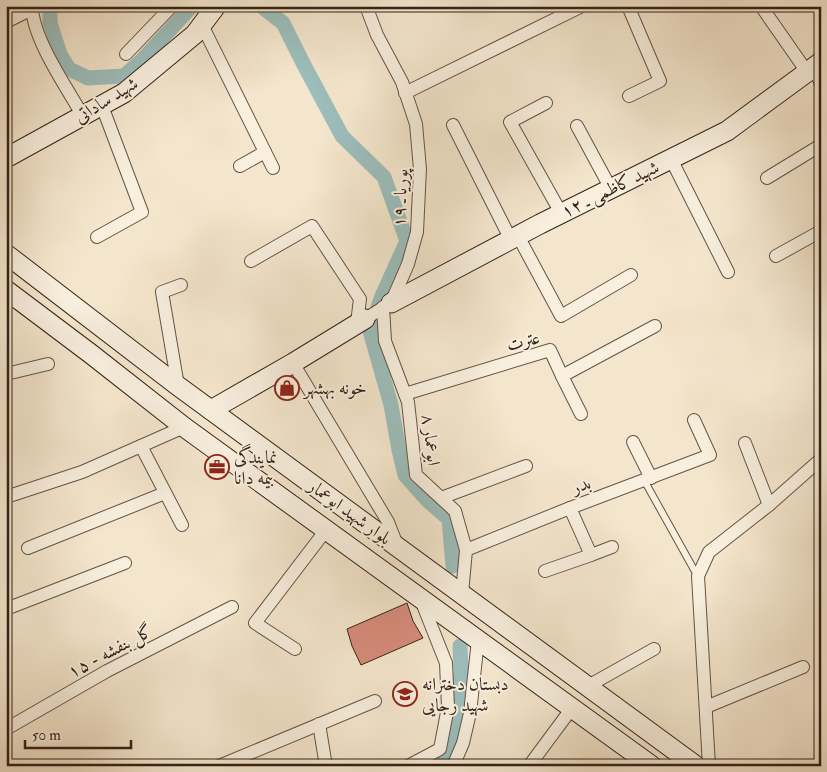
<svg xmlns="http://www.w3.org/2000/svg" width="827" height="772" font-family="'IM FELL Double Pica',Amiri,serif">
  <style>
    .lines { fill: none; stroke-linecap: round; stroke-linejoin: round }
    .canal { stroke: #9cbebc; stroke-width: 15 }
    .building { fill: #d78c7b; stroke: #332318 }
    .lane-casing { stroke: #635445; stroke-width: 8 }
    .street-casing { stroke: #635445; stroke-width: 14 }
    .secondary-casing { stroke: #332318; stroke-width: 21 }
    .lane { stroke: #f8efde; stroke-width: 6 }
    .street { stroke: #f8efde; stroke-width: 12 }
    .secondary { stroke: #f8efde; stroke-width: 19 }
    .labels { text-anchor: middle; stroke-width: 4; stroke-linejoin: round; paint-order: stroke }
    .street-label { font-size: 18px; fill: #332318; stroke: #f8efde }
    .poi-label { font-size: 18px; fill: #332318; stroke: #f8efde; text-anchor: start }
  </style>
  <rect width="100%" height="100%" fill="#f4e6cd"/>
  <filter id="stains"><feTurbulence type="fractalNoise" baseFrequency=".004" numOctaves="4"/><feColorMatrix values="0 0 0 0 .2 0 0 0 0 .09 0 0 0 0 .02 0 0 0 .5 -.17"/></filter>
  <radialGradient id="worn" r=".72"><stop offset=".6" stop-color="#630" stop-opacity="0"/><stop offset="1" stop-color="#630" stop-opacity=".3"/></radialGradient>
  <g class="lines">
    <!-- canal -->
    <g class="canal">
      <path d="M50 6V23L60 54 69 69 88 78 124 76 142 60 192 6"/>
      <path d="M261 6 283 23 304 65 342 136 384 177 407 241 382 296 370 331 391 405 399 450 405 475 428 501 449 519 453 566"/>
      <path d="M427 766 448 755 456 742 461 671 460 646"/>
    </g>
  </g>
  <!-- building -->
  <path class="building" d="M407 603 413 621 423 638 361 665 352 646 347 629Z"/>
  <g class="lines">
    <defs>
      <path id="lane" d="M644 480 697 575"/>
      <g id="street">
        <path d="M32 6C32 38 67 88 83 116"/>
        <path d="M628 6 660 81 629 96"/>
        <path d="M761 6 807 72"/>
        <path d="M6 22 32 9"/>
        <path d="M202 25 273 168"/>
        <path d="M126 54 172 6"/>
        <path d="M813 68 821 83"/>
        <path d="M405 93 582 6"/>
        <path d="M546 103 510 122 561 213"/>
        <path d="M453 125 511 240"/>
        <path d="M577 126 611 189"/>
        <path d="M671 159 728 272"/>
        <path d="M240 166 265 152"/>
        <path d="M767 178 821 145"/>
        <path d="M518 236 561 316 631 275"/>
        <path d="M97 237 142 212 102 106"/>
        <path d="M776 256 821 231"/>
        <path d="M251 261 312 226 360 299 357 323"/>
        <path d="M383 307 385 341 408 402 416 475 455 511 466 550 462 594"/>
        <path d="M365 319 391 303 408 264 417 232 420 169 416 124 402 82 377 35 366 6"/>
        <path d="M293 363 388 522 397 545"/>
        <path d="M6 374 48 364"/>
        <path d="M562 376 581 414"/>
        <path d="M178 386 162 292 181 285"/>
        <path d="M405 394 550 350 562 376 655 326"/>
        <path d="M633 442 651 478"/>
        <path d="M745 443 769 505"/>
        <path d="M141 446 182 525"/>
        <path d="M6 497 82 472 184 427"/>
        <path d="M441 498 526 466"/>
        <path d="M28 548 165 493"/>
        <path d="M466 550 570 508 710 455 694 420"/>
        <path d="M591 555 612 547"/>
        <path d="M545 571 591 555 570 508"/>
        <path d="M6 609 125 563"/>
        <path d="M295 649 255 623 326 530"/>
        <path d="M588 686 654 649"/>
        <path d="M706 707 803 667"/>
        <path d="M319 724 326 766"/>
        <path d="M6 729 107 671 232 607"/>
        <path d="M219 766 375 701"/>
        <path d="M408 766 440 749 448 707 446 663 421 600"/>
        <path d="M451 766 454 764 463 743 470 713 478 640"/>
        <path d="M538 766 532 762 572 708"/>
        <path d="M709 766 698 576 709 552 769 505 821 459"/>
      </g>
      <g id="secondary">
        <path d="M6 158 124 93 195 34 216 6"/>
        <path d="M6 254 178 386 696 766"/>
        <path d="M6 290 91 354 184 427 652 766"/>
        <path d="M391 303 540 224 727 131 821 62"/>
        <path d="M211 410 293 363 365 319"/>
      </g>
    </defs>
    <!-- lane casing -->
    <use href="#lane" class="lane-casing"/>
    <!-- street casing -->
    <use href="#street" class="street-casing"/>
    <!-- secondary casing -->
    <use href="#secondary" class="secondary-casing"/>
    <!-- lane -->
    <use href="#lane" class="lane"/>
    <!-- street -->
    <use href="#street" class="street"/>
    <!-- secondary -->
    <use href="#secondary" class="secondary"/>
  </g>
  <!-- icons -->
  <defs>
    <symbol id="shop-ring" viewBox="-11 -11 22 22"><circle r="9.5" fill="#f8efde" stroke="#8f2418" stroke-width="1.5"/><path d="M-5-2.5h2.3a2.7 3.5 0 0 1 5.4 0H5L5.5 6h-11ZM-1.5-2.5h3a1.5 2.3 0 0 0-3 0Z" fill="#8f2418"/></symbol>
    <symbol id="office-ring" viewBox="-11 -11 22 22"><circle r="9.5" fill="#f8efde" stroke="#8f2418" stroke-width="1.5"/><path d="M-6-3h4V-5.5h4V-3h4V5H-6ZM-1-4.5V-3h2v-1.5ZM-6 0V1H6V0Z" fill="#8f2418"/></symbol>
    <symbol id="school-ring" viewBox="-11 -11 22 22"><circle r="9.5" fill="#f8efde" stroke="#8f2418" stroke-width="1.5"/><path d="M0-5L7-2L0 1L-7-2ZM-4 1L0 2.5L4 1V4Q0 6-4 4Z" fill="#8f2418"/></symbol>
  </defs>
  <g fill-rule="evenodd">
    <use href="#shop-ring" x="273" y="374" width="28" height="28"/>
    <use href="#office-ring" x="203" y="453" width="28" height="28"/>
    <use href="#school-ring" x="391" y="680" width="28" height="28"/>
  </g>
  <g class="labels">
    <!-- street labels -->
    <g class="street-label">
      <text transform="translate(106 100) rotate(-32)" y="6">شهید ساداتی</text>
      <text transform="translate(610 189) rotate(-26)" y="6">شهید کاظمی ـ ۱۲</text>
      <text transform="translate(400 198) rotate(-87)" y="6">پوریا ـ ۱۹</text>
      <text transform="translate(523 341) rotate(-14)" y="6">عترت</text>
      <text transform="translate(431 440) rotate(83)" y="6">ابوعمار ۸</text>
      <text transform="translate(581 485) rotate(-20)" y="6">بدر</text>
      <text transform="translate(350 512) rotate(36)" y="6">بلوار شهید ابوعمار</text>
      <text transform="translate(110 651) rotate(-28)" y="6">گل بنفشه - ۱۵</text>
    </g>
    <!-- poi labels -->
    <g class="poi-label">
      <text x="304" y="394">خونه بهشهر</text>
      <text x="234" y="463">نمایندگی<tspan x="234" dy="21">بیمه دانا</tspan></text>
      <text x="422" y="690">دبستان دخترانه<tspan x="422" dy="21">شهید رجایی</tspan></text>
    </g>
  </g>
  <!-- margin -->
  <rect width="827" height="772" fill="none" stroke="#f4e6cd" stroke-width="25"/>
  <rect x="8" y="8" width="812" height="757" fill="none" stroke="#332318" stroke-width="2.5"/>
  <rect x="12" y="12" width="802" height="747" fill="none" stroke="#332318"/>
  <!-- scale -->
  <path d="M25 740v8h106v-8" fill="none" stroke="#332318" stroke-width="2.5"/>
  <text x="32" y="740" font-size="15" fill="#332318" stroke="#f8efde" stroke-width="4" paint-order="stroke">50 m</text>
  <rect width="100%" height="100%" filter="url(#stains)"/>
  <rect width="100%" height="100%" fill="url(#worn)"/>
</svg>
